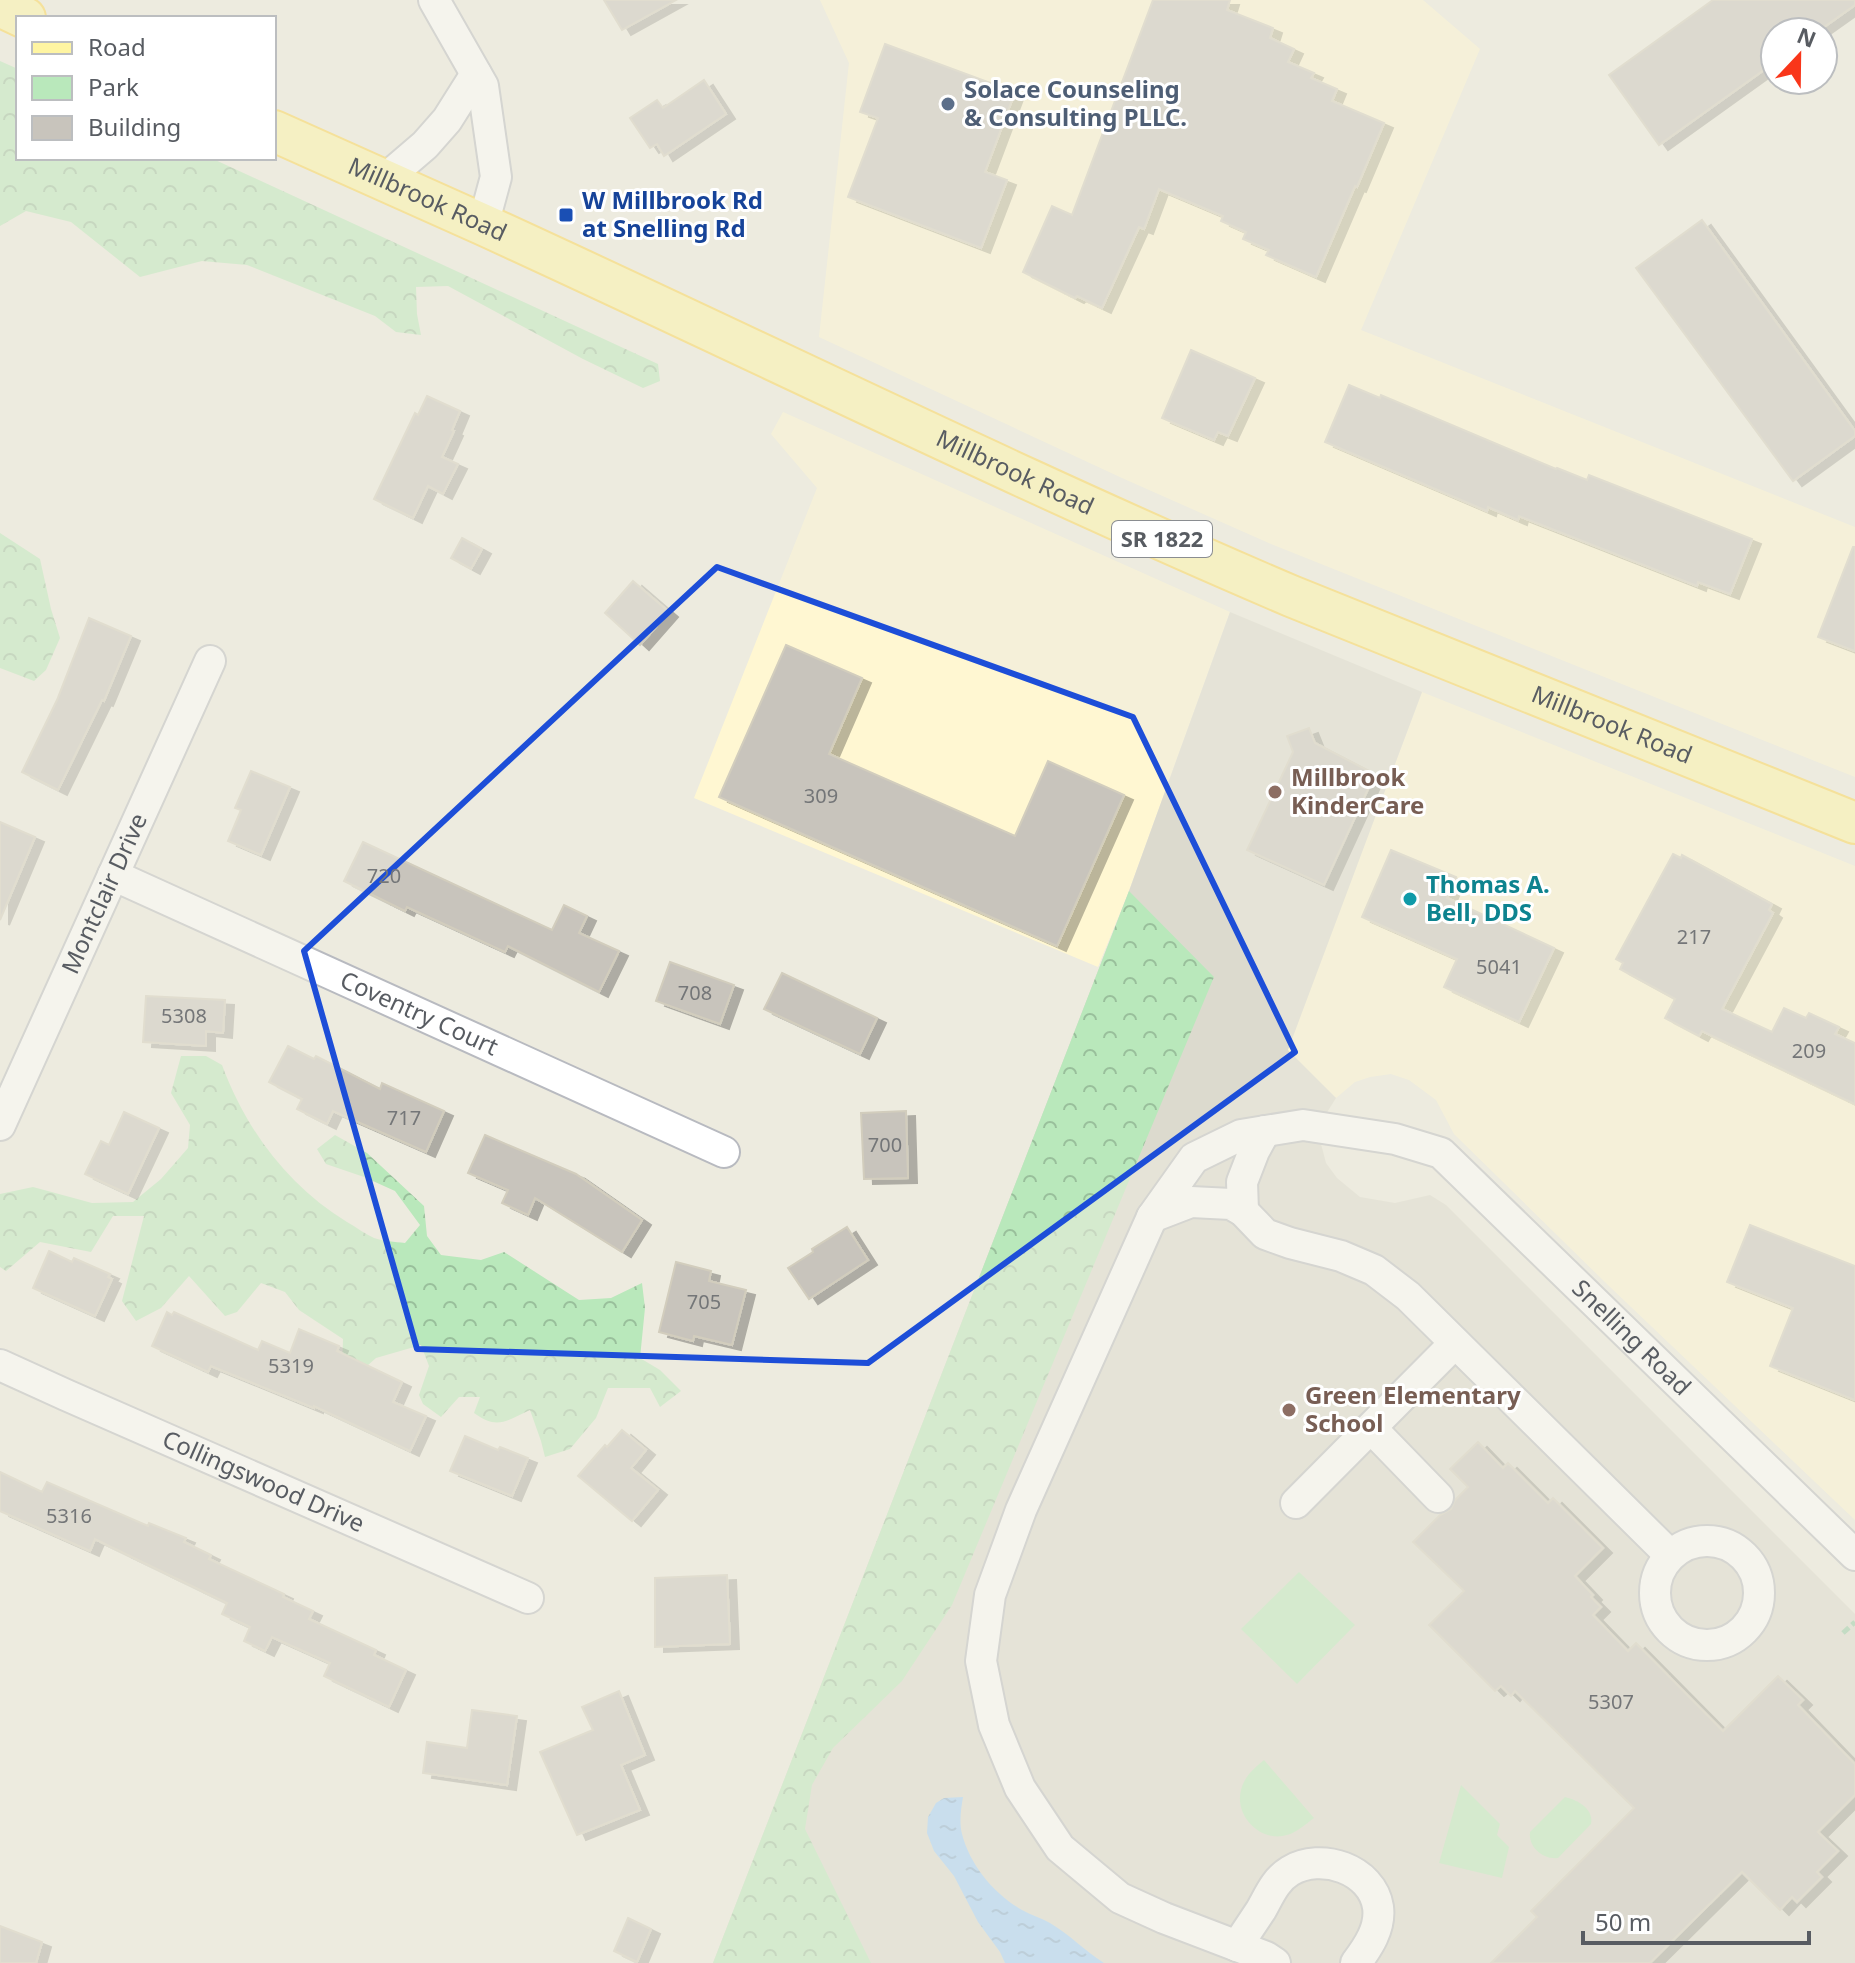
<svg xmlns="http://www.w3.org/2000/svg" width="1855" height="1963" font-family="'Noto Sans',sans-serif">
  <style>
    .commercial { fill: #fff7d2 }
    .education { fill: #dcdace }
    .forest { fill: url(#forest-crowns) }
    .park { fill: #b9e8bb }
    .water { fill: url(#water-ripples) }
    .building { fill: #c8c4bc; stroke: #d2cdbd; stroke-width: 2; filter: url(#shadow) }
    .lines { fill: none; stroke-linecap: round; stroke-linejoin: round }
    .minor-casing { stroke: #b8bac0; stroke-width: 34 }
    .major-casing { stroke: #fed447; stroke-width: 44 }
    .path { stroke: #92c9a4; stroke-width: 5; stroke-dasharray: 8 4; stroke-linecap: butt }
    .minor { stroke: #fff; stroke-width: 30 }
    .major { stroke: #fff5a2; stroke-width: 40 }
    .marked { fill: none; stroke: #1d4ed8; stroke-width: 6; stroke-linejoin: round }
    .service-dot { fill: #5c6f8a; stroke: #fff; stroke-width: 3 }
    .transit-dot { fill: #1a4fb4; stroke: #fff; stroke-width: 3 }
    .education-dot { fill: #8d6e63; stroke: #fff; stroke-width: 3 }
    .culture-dot { fill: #0f9aa8; stroke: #fff; stroke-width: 3 }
    .labels { text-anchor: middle; stroke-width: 6; stroke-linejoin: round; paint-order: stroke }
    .number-label { font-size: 20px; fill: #747678 }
    .shield { fill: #fff; stroke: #8a8d91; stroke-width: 2 }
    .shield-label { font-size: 22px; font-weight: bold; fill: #585c62 }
    .service-label { font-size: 24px; font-weight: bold; fill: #4e5e75; stroke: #fff; text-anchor: start }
    .street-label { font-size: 24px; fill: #585c62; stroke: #fff }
    .transit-label { font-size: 24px; font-weight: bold; fill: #164399; stroke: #fff; text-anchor: start }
    .education-label { font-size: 24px; font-weight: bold; fill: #785e54; stroke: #fff; text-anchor: start }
    .culture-label { font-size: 24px; font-weight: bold; fill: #0d838f; stroke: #fff; text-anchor: start }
  </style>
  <defs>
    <pattern id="forest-crowns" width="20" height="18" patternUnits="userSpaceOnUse" patternTransform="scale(2)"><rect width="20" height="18" fill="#b9e8bb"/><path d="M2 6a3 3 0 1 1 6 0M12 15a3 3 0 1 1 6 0" fill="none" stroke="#99bf9b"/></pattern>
    <pattern id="water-ripples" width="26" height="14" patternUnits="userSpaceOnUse" patternTransform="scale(2)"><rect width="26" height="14" fill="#9dcfff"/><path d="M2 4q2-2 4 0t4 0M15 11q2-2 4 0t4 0" fill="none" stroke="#83abd2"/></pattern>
    <filter id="shadow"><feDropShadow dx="9" dy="5" stdDeviation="0" flood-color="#0004"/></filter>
  </defs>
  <rect width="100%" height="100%" fill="#edebdf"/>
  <!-- commercial -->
  <g class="commercial">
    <path d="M820 0H1423L1480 49 1361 330 1855 527V777L1271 544 1122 478 819 337 849 63Z"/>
    <path d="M783 412 1230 612 1129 891 1098 967 694 798 817 488 771 434Z"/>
    <path d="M1422 692 1855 866V1520L1609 1286 1454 1134 1436 1100 1409 1080 1391 1074 1370 1077 1355 1082 1336 1098 1287 1051Z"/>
  </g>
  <!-- education -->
  <path class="education" d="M1230 612 1422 692 1288 1050 1336 1098 1326 1114 1320 1140 1326 1163 1337 1178 1360 1197 1395 1203 1430 1195 1446 1205 1855 1614V1963H713L1129 891Z"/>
  <!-- forest -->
  <g class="forest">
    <path d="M0 61 18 69V158H211L658 364 660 381 643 388 583 359 448 286 416 287 417 314 421 335 396 332 375 316 247 265 202 261 140 277 71 222 26 211 0 226Z"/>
    <path d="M0 533 40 559 51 609 60 638 46 670 34 681 0 668Z"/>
    <path d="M1129 891 1214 977 952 1605 902 1681 833 1748 812 1785 805 1829 871 1963H713Z"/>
    <path d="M181 1056H206L222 1065C246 1130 288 1186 347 1222 356 1227 365 1234 374 1238 383 1241 395 1242 405 1243L420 1225 395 1191 364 1177 326 1164 317 1149 335 1135 367 1153 424 1206 427 1236 441 1255 481 1260 504 1252 579 1300 611 1298 642 1283 645 1308 640 1358 660 1370 681 1391 660 1407 650 1388H608L596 1418 570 1449 545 1457 541 1441 530 1410C506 1421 497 1430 474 1413L480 1397H459L441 1417 423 1404 419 1395 429 1366 421 1345 376 1358 358 1374 342 1372 343 1339 299 1310 285 1292 261 1283 237 1312 225 1316 189 1276 161 1308 136 1321 122 1301 144 1216H113L91 1252 40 1242 6 1271 0 1267V1194L33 1187 92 1203 133 1202 161 1179 188 1148 190 1125 171 1093Z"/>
  </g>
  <!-- park -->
  <g class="park">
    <path d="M1299 1572 1355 1625 1297 1684 1241 1629Z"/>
    <path d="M1264 1760 1314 1818C1306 1824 1296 1833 1287 1835 1261 1843 1234 1816 1241 1790 1244 1777 1254 1768 1264 1760Z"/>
    <path d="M1461 1785 1500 1824 1497 1835 1509 1847 1502 1878 1439 1863Z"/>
    <path d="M1565 1797C1578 1800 1594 1809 1591 1824L1558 1858C1543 1860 1528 1847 1530 1832Z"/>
  </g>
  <!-- water -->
  <path class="water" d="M963 1797C961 1809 959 1822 962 1834 970 1865 994 1894 1022 1910 1031 1915 1041 1918 1050 1923 1069 1934 1085 1951 1104 1963H1005L1000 1952 978 1922 954 1876 934 1851 927 1833 928 1817 936 1803 944 1798Z"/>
  <!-- building -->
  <g class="building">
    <path d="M604 0H676L622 30Z"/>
    <path d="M1153 0H1230L1227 10 1273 28 1270 38 1294 49 1288 62 1314 73 1311 78 1337 89 1332 101 1384 123 1357 187 1355 186 1316 277 1266 255 1269 250 1243 239 1246 232 1221 221 1223 216 1159 189 1144 229 1139 227 1102 308 1077 296 1075 298 1023 272 1052 206 1072 215Z"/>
    <path d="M1713 0H1855V5L1817 32H1775V62L1659 145 1609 75Z"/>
    <path d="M885 44 1015 92 985 172 1007 180 981 248 848 197 878 118 860 112Z"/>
    <path d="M704 80 726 114 664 156 657 144 650 148 630 118 657 100 663 108Z"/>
    <path d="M1702 220 1855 431V436L1793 481 1636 268Z"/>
    <path d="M1191 350 1255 378 1228 436 1218 432 1214 440 1162 418Z"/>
    <path d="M1349 385 1380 398 1381 395 1556 469 1557 468 1587 480 1589 475 1752 539 1730 594 1698 582 1697 586 1519 516 1518 520 1488 507 1487 511 1325 442Z"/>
    <path d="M427 396 460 411 452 430 454 431 442 457 458 464 443 494 428 486 413 518 374 499 415 413 418 415Z"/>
    <path d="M462 538 482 549 471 569 451 558Z"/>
    <path d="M1853 547H1855V651L1818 637Z"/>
    <path d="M633 581 669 612 640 645 605 613Z"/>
    <path d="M89 618 131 636 104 701 102 700 58 790 22 772 57 700Z"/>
    <path d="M786 645 862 678 829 754 1015 836 1048 761 1124 795 1057 946 719 797Z"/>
    <path d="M1309 728 1315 743 1375 774 1324 885 1247 850 1293 752 1287 736Z"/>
    <path d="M251 771 290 787 261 855 228 841 241 810 235 808Z"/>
    <path d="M0 822 35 837 0 920Z"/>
    <path d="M363 842 552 930 564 905 587 916 579 933 619 951 599 992 508 946 505 952 407 907 405 911 344 881Z"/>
    <path d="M1391 850 1456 877 1447 898 1554 948 1519 1022 1444 987 1457 959 1362 917Z"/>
    <path d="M1673 854 1681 858 1682 855 1772 904 1769 910 1773 913 1722 1009 1772 1032 1784 1008 1806 1018 1809 1013 1839 1027 1835 1034 1855 1043V1104L1702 1031 1699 1036 1665 1018 1675 999 1620 969 1623 963 1616 959Z"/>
    <path d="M670 962 734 985 720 1024 656 1001Z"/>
    <path d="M782 973 877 1018 860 1054 764 1009Z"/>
    <path d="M146 996 225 1000 223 1033 206 1031V1046L143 1042Z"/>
    <path d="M288 1046 314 1059 316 1056 380 1089 382 1083 444 1111 426 1152 333 1111 327 1124 297 1109 302 1099 269 1082Z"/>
    <path d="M906 1111 908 1178 864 1179 861 1113Z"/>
    <path d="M124 1112 159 1128 128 1194 85 1174 101 1141 109 1145Z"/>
    <path d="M485 1135 576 1174 642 1220 622 1252 535 1198 528 1215 502 1203 508 1190 468 1173Z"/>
    <path d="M1750 1225 1855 1266V1400L1770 1366 1793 1308 1727 1282Z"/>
    <path d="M847 1227 868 1260 809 1299 788 1268 813 1252 812 1249Z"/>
    <path d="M49 1251 72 1262 74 1258 110 1274 108 1277 112 1279 95 1316 33 1288Z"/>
    <path d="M676 1262 711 1271 709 1281 746 1290 732 1345 694 1336 693 1341 659 1332Z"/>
    <path d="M167 1312 172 1315 174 1312 258 1350 262 1341 290 1353 299 1329 339 1346 337 1351 402 1382 393 1402 426 1416 410 1451 314 1406V1408L211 1366 208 1372 152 1346Z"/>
    <path d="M622 1430 646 1450 631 1468 658 1490 632 1521 578 1476 605 1445 607 1447Z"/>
    <path d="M465 1436 498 1450 500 1447 528 1458 512 1496 450 1471Z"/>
    <path d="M1478 1442 1503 1468 1508 1463 1548 1503 1553 1498 1603 1548 1575 1576 1593 1595 1591 1597 1601 1607 1593 1615 1628 1651 1636 1643 1723 1731 1778 1676 1803 1700 1798 1705 1855 1764V1795L1818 1832 1838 1851 1817 1872 1822 1877 1797 1902 1792 1897 1780 1910 1742 1872 1650 1963H1491L1537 1917 1531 1911 1634 1808 1515 1691 1511 1696 1501 1686 1495 1691 1429 1625 1464 1591 1413 1542 1440 1515 1451 1509 1455 1500 1468 1487 1450 1469Z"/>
    <path d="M0 1472 42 1492 47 1482 148 1526 149 1523 186 1538 184 1542 211 1555 209 1559 284 1594 283 1597 313 1611 309 1619 376 1650 374 1655 406 1670 389 1707 324 1676 330 1663 272 1637 265 1651 244 1641 250 1627 222 1614 227 1603 95 1539 90 1551 0 1511Z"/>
    <path d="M727 1575 730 1644 655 1647V1578Z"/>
    <path d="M619 1691 645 1755 621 1765 640 1810 577 1835 540 1752 593 1730 582 1707Z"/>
    <path d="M472 1710 517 1716 507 1785 423 1773 427 1742 467 1748Z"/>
    <path d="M628 1918 651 1929 637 1962 614 1951Z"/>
    <path d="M0 1926 42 1942 36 1963H0Z"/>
  </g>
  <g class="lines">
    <defs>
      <g id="minor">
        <path d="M434 0 483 86 496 177 483 225"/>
        <path d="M383 181 425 145 447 120 476 74"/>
        <path id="s1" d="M113 875 724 1152"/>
        <path id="s2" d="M0 1125 210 661"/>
        <path d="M1243 1211 1242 1182 1254 1151 1265 1131"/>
        <path d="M1152 1217 1191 1202 1231 1204 1243 1211 1265 1234 1290 1243 1341 1256 1374 1270 1408 1296 1670 1555"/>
        <path id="s3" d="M0 1365 66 1395 528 1598"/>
        <path d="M1371 1428 1438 1497"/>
        <path d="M1296 1503 1455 1343"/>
        <circle cx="1707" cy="1593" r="52"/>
        <path d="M1237 1946C1245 1934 1253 1922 1261 1910 1269 1896 1275 1880 1290 1871 1321 1852 1372 1869 1378 1907 1381 1928 1368 1947 1356 1963"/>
        <path id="s4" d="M1275 1963 1266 1957 1164 1918 1120 1898 1060 1848 1020 1788 994 1725 981 1661 990 1595 1021 1510 1152 1217 1194 1158 1241 1135 1303 1125 1395 1139 1441 1153 1855 1555"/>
      </g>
      <g id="major">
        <path d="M0 6 25 18"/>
        <path id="s5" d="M274 131C344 163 414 193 484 225 753 348 1019 480 1291 596L1855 823"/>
      </g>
    </defs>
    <!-- minor casing -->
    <use href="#minor" class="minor-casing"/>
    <!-- major casing -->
    <use href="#major" class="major-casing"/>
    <!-- path -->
    <path class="path" d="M1843 1633 1855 1622"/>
    <!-- minor -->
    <use href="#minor" class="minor"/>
    <!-- major -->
    <use href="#major" class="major"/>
  </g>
  <!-- marked area -->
  <path d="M0 0H1855V1963H0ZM717 567 1133 717 1295 1052 868 1363 417 1349 304 951Z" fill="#edebdf" fill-opacity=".55" fill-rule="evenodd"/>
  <path class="marked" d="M717 567 1133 717 1295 1052 868 1363 417 1349 304 951Z"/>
  <!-- markers -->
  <circle class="service-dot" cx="948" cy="104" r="8"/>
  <rect class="transit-dot" x="558" y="207" width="16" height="16" rx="4"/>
  <g class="education-dot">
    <circle cx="1275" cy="792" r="8"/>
    <circle cx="1289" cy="1410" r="8"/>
  </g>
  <circle class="culture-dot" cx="1410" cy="899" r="8"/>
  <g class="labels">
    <!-- number labels -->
    <g class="number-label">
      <text x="821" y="803">309</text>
      <text x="384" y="883">720</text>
      <text x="1694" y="944">217</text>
      <text x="1499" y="974">5041</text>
      <text x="695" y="1000">708</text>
      <text x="184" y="1023">5308</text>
      <text x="1809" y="1058">209</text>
      <text x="404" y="1125">717</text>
      <text x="885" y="1152">700</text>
      <text x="704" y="1309">705</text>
      <text x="291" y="1373">5319</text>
      <text x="69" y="1523">5316</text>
      <text x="1611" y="1709">5307</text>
    </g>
    <!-- shield labels -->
    <rect class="shield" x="1112" y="521" width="100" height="36" rx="6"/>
    <g class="shield-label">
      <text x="1162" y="547">SR 1822</text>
    </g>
    <!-- service labels -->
    <g class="service-label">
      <text x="964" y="98">Solace Counseling<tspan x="964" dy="28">&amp; Consulting PLLC.</tspan></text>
    </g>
    <!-- street labels -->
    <g class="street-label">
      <text dy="8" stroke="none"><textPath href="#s5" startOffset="168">Millbrook Road</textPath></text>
      <text dy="8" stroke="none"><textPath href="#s5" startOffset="816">Millbrook Road</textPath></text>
      <text dy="8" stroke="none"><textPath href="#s5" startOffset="1464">Millbrook Road</textPath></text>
      <text dy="8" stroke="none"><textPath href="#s2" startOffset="254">Montclair Drive</textPath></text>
      <text dy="8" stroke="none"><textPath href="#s1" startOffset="336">Coventry Court</textPath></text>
      <text dy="8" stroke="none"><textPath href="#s4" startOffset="1524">Snelling Road</textPath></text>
      <text dy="8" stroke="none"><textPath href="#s3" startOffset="288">Collingswood Drive</textPath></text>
    </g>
    <!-- transit labels -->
    <g class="transit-label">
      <text x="582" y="209">W Millbrook Rd<tspan x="582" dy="28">at Snelling Rd</tspan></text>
    </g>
    <!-- education labels -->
    <g class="education-label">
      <text x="1291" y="786">Millbrook<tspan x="1291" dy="28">KinderCare</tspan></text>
      <text x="1305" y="1404">Green Elementary<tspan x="1305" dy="28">School</tspan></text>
    </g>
    <!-- culture labels -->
    <g class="culture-label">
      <text x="1426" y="893">Thomas A.<tspan x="1426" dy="28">Bell, DDS</tspan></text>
    </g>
  </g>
  <!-- legend -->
  <rect x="16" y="16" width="260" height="144" fill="#ffffff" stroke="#bcbec0" stroke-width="2"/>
  <rect x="32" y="42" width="40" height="12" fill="#fff5a2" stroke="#bcbec0" stroke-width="2"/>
  <text x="88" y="56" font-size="24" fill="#585c62">Road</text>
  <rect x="32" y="76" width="40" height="24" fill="#b9e8bb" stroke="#bcbec0" stroke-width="2"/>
  <text x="88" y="96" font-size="24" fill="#585c62">Park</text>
  <rect x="32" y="116" width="40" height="24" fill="#c8c4bc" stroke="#bcbec0" stroke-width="2"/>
  <text x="88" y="136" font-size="24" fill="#585c62">Building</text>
  <!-- north arrow -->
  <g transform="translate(1799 56) rotate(22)"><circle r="38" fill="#ffffff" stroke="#bcbec0" stroke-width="2"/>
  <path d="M0-6L14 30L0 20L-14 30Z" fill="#f9361a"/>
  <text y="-12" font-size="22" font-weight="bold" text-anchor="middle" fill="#585c62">N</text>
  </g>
  <!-- scale -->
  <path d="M1583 1931v12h226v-12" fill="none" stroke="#585c62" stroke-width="4"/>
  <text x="1595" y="1931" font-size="24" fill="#585c62" stroke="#ffffff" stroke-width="6" paint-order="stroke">50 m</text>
</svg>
